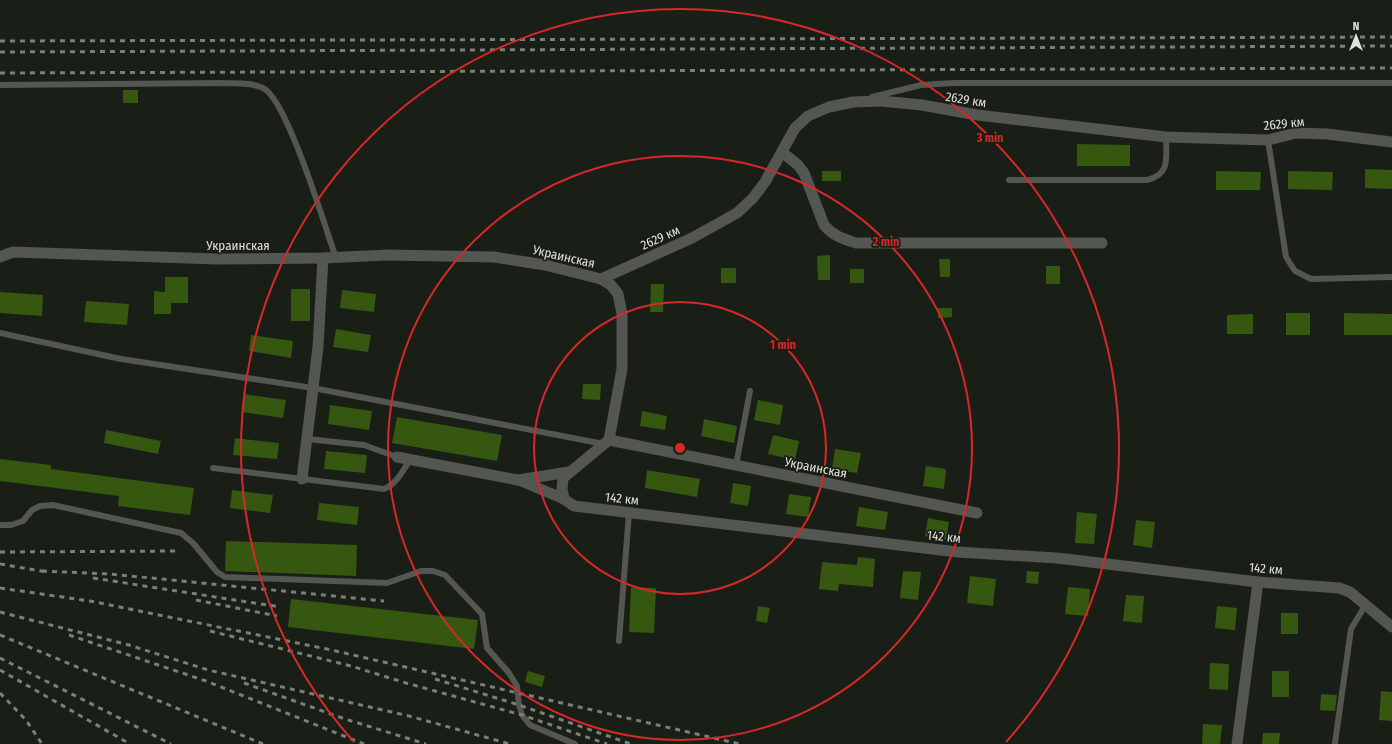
<svg xmlns="http://www.w3.org/2000/svg" width="1392" height="744" font-family="'Fira Sans Condensed',sans-serif">
  <style>
    .building { fill: #355710 }
    .lines { fill: none; stroke-linecap: round; stroke-linejoin: round }
    .service { stroke: #535651; stroke-width: 6 }
    .minor { stroke: #535651; stroke-width: 11 }
    .rail { stroke: #7b7f79; stroke-width: 3; stroke-dasharray: 5 5; stroke-linecap: butt }
    .ring { fill: none; stroke: #d62828; stroke-width: 2 }
    .labels { text-anchor: middle; stroke-width: 3.5; stroke-linejoin: round; paint-order: stroke }
    .street-label { font-size: 13px; fill: #dee1dc; stroke: #191e16 }
    .centre { fill: #d62828; stroke: #191e16; stroke-width: 2 }
    .ring-label { font-size: 12px; text-anchor: middle; font-weight: bold; fill: #d62828; stroke: #191e16; stroke-width: 3.5; stroke-linejoin: round; paint-order: stroke }
  </style>
  <rect width="100%" height="100%" fill="#191e16"/>
  <!-- building -->
  <g class="building">
    <rect x="123" y="90" width="15" height="13"/>
    <path d="M1077 144 1130 145V166H1077Z"/>
    <path d="M1365 169 1392 170V189L1365 188Z"/>
    <rect x="822" y="171" width="19" height="10"/>
    <path d="M1216 171 1261 172 1260 190H1216Z"/>
    <path d="M1288 171 1333 172 1332 190 1288 189Z"/>
    <path d="M830 255V280H818L817 256Z"/>
    <path d="M939 259H950V277H940Z"/>
    <rect x="1046" y="266" width="14" height="18"/>
    <rect x="721" y="268" width="15" height="15"/>
    <rect x="850" y="269" width="14" height="14"/>
    <path d="M165 277H188V303H171V314H154V291L165 292Z"/>
    <path d="M651 284H664L663 312H650Z"/>
    <rect x="291" y="289" width="19" height="32"/>
    <path d="M342 290 376 294 374 312 340 308Z"/>
    <path d="M0 292 43 295 42 316 0 313Z"/>
    <path d="M86 301 129 304 127 325 84 322Z"/>
    <path d="M938 308H952V317L938 318Z"/>
    <rect x="1286" y="313" width="24" height="22"/>
    <path d="M1344 313 1392 314V335H1344Z"/>
    <path d="M1253 314V334H1227V315Z"/>
    <path d="M336 329 371 335 368 352 333 347Z"/>
    <path d="M251 335 293 341 291 358 249 351Z"/>
    <path d="M583 384H601L600 400 582 399Z"/>
    <path d="M244 394 286 400 283 418 242 412Z"/>
    <path d="M758 400 783 405 780 425 754 420Z"/>
    <path d="M330 405 372 411 369 430 328 424Z"/>
    <path d="M642 411 667 416 665 430 640 426Z"/>
    <path d="M397 417 502 435 497 461 392 443Z"/>
    <path d="M704 419 737 426 734 443 701 436Z"/>
    <path d="M106 430 161 441 158 454 104 443Z"/>
    <path d="M773 435 799 441 795 460 768 454Z"/>
    <path d="M235 438 279 443 277 459 233 455Z"/>
    <path d="M835 449 861 453 857 473 832 469Z"/>
    <path d="M326 451 367 455 365 473 324 469Z"/>
    <path d="M0 459 51 465V469L194 488 190 515 118 506 119 496 0 481Z"/>
    <path d="M926 466 946 469 944 489 923 486Z"/>
    <path d="M647 470 700 479 697 497 645 488Z"/>
    <path d="M733 483 751 486 748 506 730 503Z"/>
    <path d="M232 490 273 495 270 513 230 508Z"/>
    <path d="M789 494 811 497 808 517 786 514Z"/>
    <path d="M319 503 359 507 357 525 317 520Z"/>
    <path d="M859 507 888 512 885 530 856 526Z"/>
    <path d="M1077 512 1097 514 1094 544 1075 543Z"/>
    <path d="M928 518 949 522 946 540 925 536Z"/>
    <path d="M1136 520 1155 522 1152 548 1133 545Z"/>
    <path d="M226 541 357 545 356 576 225 571Z"/>
    <path d="M858 557 875 559 873 587 839 584 838 591 819 589 822 562 857 565Z"/>
    <path d="M903 571 921 572 918 600 900 598Z"/>
    <path d="M1027 571 1039 572 1038 584 1026 583Z"/>
    <path d="M970 576 996 579 993 606 967 603Z"/>
    <path d="M631 587 656 588 654 633 629 632Z"/>
    <path d="M1068 587 1090 589 1088 616 1065 614Z"/>
    <path d="M1126 595 1144 596 1142 623 1123 621Z"/>
    <path d="M291 599 478 620 474 649 288 627Z"/>
    <path d="M758 606 770 608 767 623 756 621Z"/>
    <path d="M1217 606 1237 608 1235 630 1215 628Z"/>
    <rect x="1281" y="613" width="17" height="21"/>
    <path d="M1210 663 1229 664 1228 690 1209 689Z"/>
    <path d="M528 671 545 676 542 687 525 682Z"/>
    <rect x="1272" y="671" width="17" height="26"/>
    <path d="M1381 691 1392 692V721L1379 720Z"/>
    <path d="M1321 694 1337 695 1335 711 1320 710Z"/>
    <path d="M1203 724 1222 725 1220 744H1202Z"/>
    <path d="M1263 733H1280L1279 744H1262Z"/>
  </g>
  <g class="lines">
    <!-- service -->
    <g class="service">
      <path d="M0 85 221 83C234 84 251 82 263 88 287 99 325 227 336 258"/>
      <path d="M872 97 921 85 953 83H1392"/>
      <path d="M1268 140 1286 257 1295 271 1311 279 1392 277"/>
      <path d="M1009 180H1147C1171 174 1166 157 1166 137"/>
      <path d="M0 333 121 359 313 388 604 444"/>
      <path d="M307 439 364 445 397 457"/>
      <path d="M736 465 750 391"/>
      <path d="M213 468 384 489C396 485 403 470 410 460"/>
      <path d="M0 525H11L23 521 32 510 40 506 53 505 181 533 193 543 217 572 225 577 387 583 421 571H433L445 575 482 614 487 648 509 673 517 686 519 705 522 715 530 725 575 744"/>
      <path d="M619 641 629 513"/>
      <path d="M1335 743 1351 629 1366 604"/>
    </g>
    <!-- minor -->
    <g class="minor">
      <path d="M782 152 798 165 804 173 824 225C833 236 844 239 856 243H1102"/>
      <path d="M0 257 13 252 217 259 323 258 388 255 494 257 545 265 601 279 611 285 618 294 622 314V369L609 440 977 513"/>
      <path d="M601 279 692 238 737 213 753 198 765 182 795 128 808 116 829 107 853 102 880 101 922 105 977 115 1166 137 1268 140 1296 133 1327 134 1392 142"/>
      <path d="M609 440 563 478 562 489 564 499 574 506 957 552 1057 558 1258 582 1339 588 1350 592 1392 627"/>
      <path d="M397 457 518 480 569 472"/>
      <path d="M302 479 318 347 323 258"/>
      <path d="M519 480 564 499"/>
      <path d="M1237 744 1258 582"/>
    </g>
    <!-- rail -->
    <g class="rail">
      <path d="M0 41 1392 37"/>
      <path d="M0 52 1392 46"/>
      <path d="M0 73 1392 68"/>
      <path d="M0 552 179 551"/>
      <path d="M0 564 47 572"/>
      <path d="M42 571 110 574 384 601"/>
      <path d="M93 578 280 607"/>
      <path d="M0 588 90 601 327 649 740 744"/>
      <path d="M196 600 277 616"/>
      <path d="M0 612 129 645 208 670 409 716 510 744"/>
      <path d="M210 631 351 666 406 683 522 715 607 744"/>
      <path d="M0 635 263 744"/>
      <path d="M69 635 206 681 364 744"/>
      <path d="M0 658 171 744"/>
      <path d="M0 670 130 744"/>
      <path d="M435 679 519 705 631 744"/>
      <path d="M244 683 345 719 426 744"/>
      <path d="M0 693 26 720 42 744"/>
    </g>
  </g>
  <!-- distance rings -->
  <g class="ring">
    <circle cx="680" cy="448" r="146"/>
    <circle cx="680" cy="448" r="292"/>
    <path d="M354 742A439 439 0 1 1 1006 742"/>
  </g>
  <g class="labels">
    <!-- street labels -->
    <g class="street-label">
      <text transform="translate(966 99) rotate(9)" y="5">2629 км</text>
      <text transform="translate(1284 123) rotate(-6)" y="5">2629 км</text>
      <text transform="translate(660 237) rotate(-24)" y="5">2629 км</text>
      <text x="238" y="250">Украинская</text>
      <text transform="translate(564 256) rotate(13)" y="5">Украинская</text>
      <text transform="translate(816 467) rotate(11)" y="5">Украинская</text>
      <text transform="translate(622 498) rotate(6)" y="5">142 км</text>
      <text transform="translate(944 536) rotate(6)" y="5">142 км</text>
      <text transform="translate(1266 568) rotate(5)" y="5">142 км</text>
    </g>
  </g>
  <circle cx="680" cy="448" r="6" class="centre"/>
  <g class="ring-label">
    <text x="990" y="142">3 min</text>
    <text x="886" y="246">2 min</text>
    <text x="783" y="349">1 min</text>
  </g>
  <!-- north arrow -->
  <g transform="translate(1356 36)" stroke="#191e16" stroke-width="3" paint-order="stroke">
  <path d="M0-3L7 15L0 10L-7 15Z" fill="#dee1dc"/>
  <text y="-6" font-size="11" font-weight="bold" text-anchor="middle" fill="#dee1dc">N</text>
  </g>
</svg>
